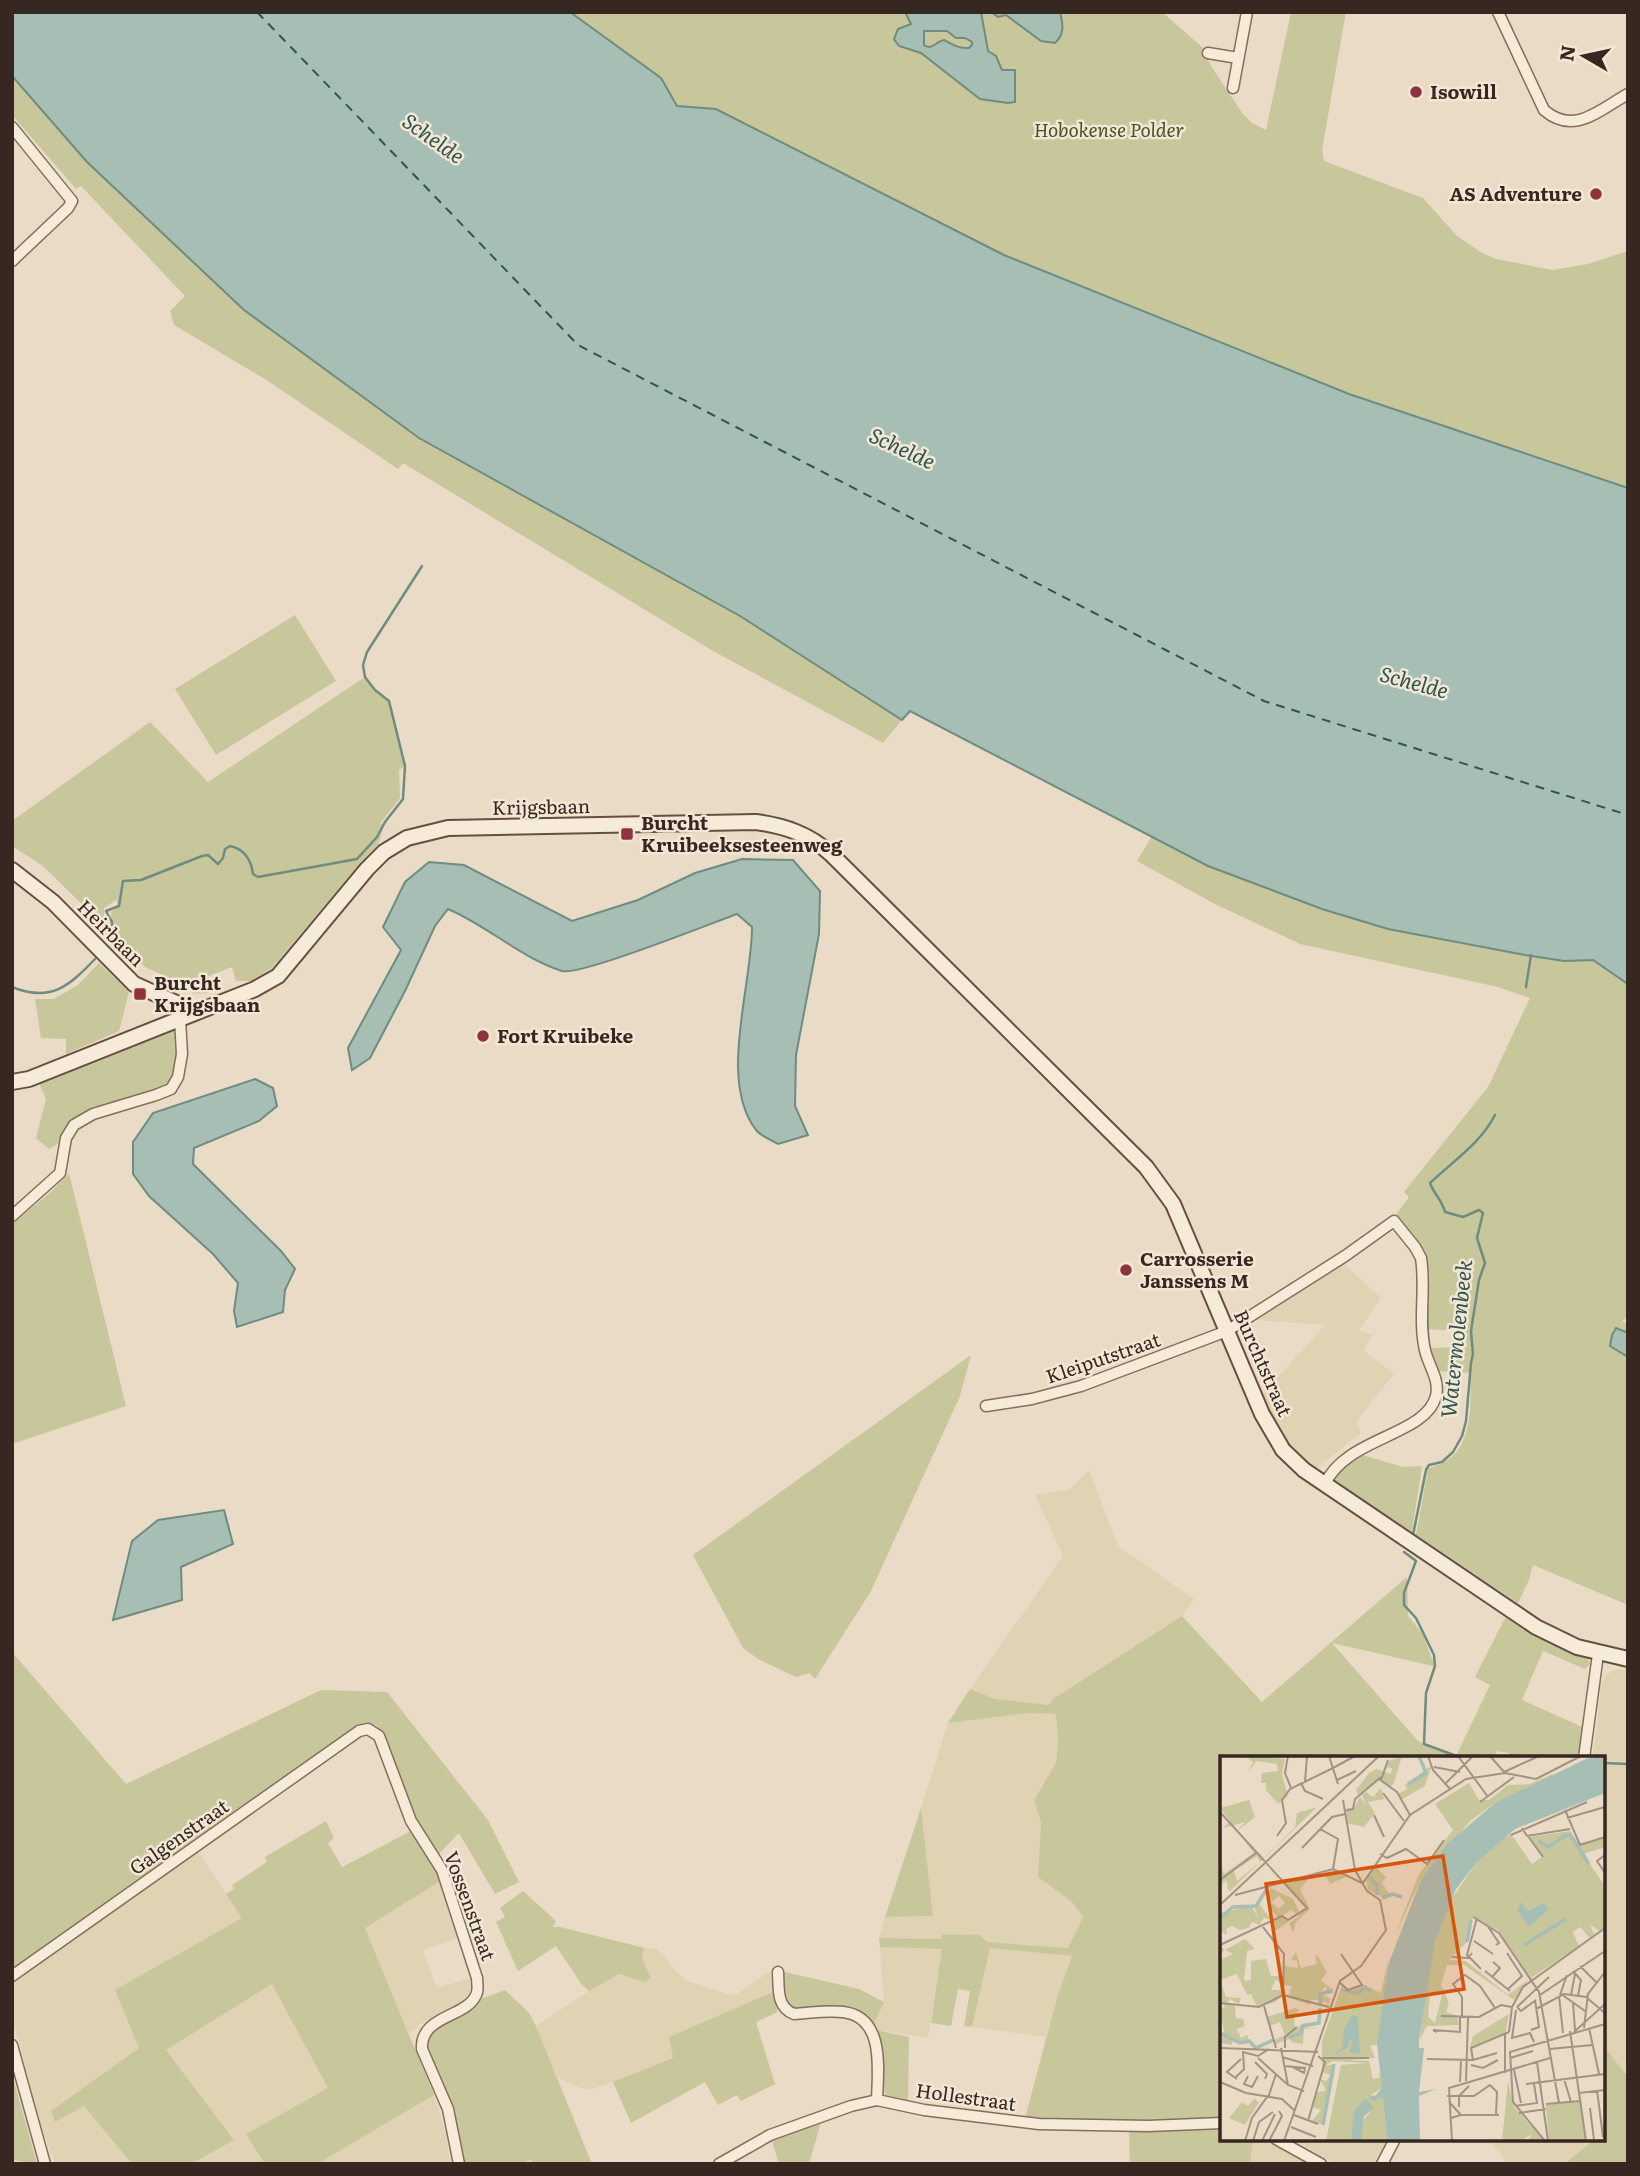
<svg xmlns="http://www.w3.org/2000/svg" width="1640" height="2176" font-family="Literata,serif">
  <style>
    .farmland { fill: #dfd3b4 }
    .green { fill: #c7c79b }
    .water { fill: #a7beb5; stroke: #6f8c81; stroke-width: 2; fill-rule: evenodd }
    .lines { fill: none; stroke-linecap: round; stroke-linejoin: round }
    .stream { stroke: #6f8c81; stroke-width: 2.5 }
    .ferry { stroke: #30544e; stroke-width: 2; stroke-dasharray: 9 7; stroke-linecap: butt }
    .street-casing { stroke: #846e5d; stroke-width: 13 }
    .secondary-casing { stroke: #664f41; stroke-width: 18 }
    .street { stroke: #f6ead9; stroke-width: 10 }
    .secondary { stroke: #f6ead9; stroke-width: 14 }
    .poi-dot { fill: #8e333d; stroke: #f2e7d5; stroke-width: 2.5 }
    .labels { text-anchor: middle; stroke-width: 5; stroke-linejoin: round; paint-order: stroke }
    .poi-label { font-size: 19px; font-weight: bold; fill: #362820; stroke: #f2e7d5; text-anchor: start }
    .park-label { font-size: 19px; font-style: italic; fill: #4a5028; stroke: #f2e7d5 }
    .street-label { font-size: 19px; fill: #362820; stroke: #f2e7d5 }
    .water-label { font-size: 21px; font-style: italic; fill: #30544e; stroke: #f2e7d5 }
    .inset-river { fill: none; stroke: #a7beb5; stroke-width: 3.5 }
    .inset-road { fill: none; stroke: #a29384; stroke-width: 2 }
    .view { fill: #d6540e; fill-opacity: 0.15; stroke: #d6540e; stroke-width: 3.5 }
    .inset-edge { fill: none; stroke: #362820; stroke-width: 3.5 }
  </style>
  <rect width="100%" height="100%" fill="#eadbc6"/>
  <!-- farmland -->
  <g class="farmland">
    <path d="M1343 1263 1381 1298 1359 1330 1373 1335 1363 1350 1394 1374 1359 1418 1357 1423 1361 1433 1315 1469 1297 1455 1276 1426 1262 1395 1325 1325 1255 1320Z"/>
    <path d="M1089 1470 1118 1546 1194 1599 1182 1616 1053 1699 1049 1705 995 1699 970 1689 1063 1556 1035 1495 1069 1490Z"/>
    <path d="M1628 1669V2077L1603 2045V1758H1593L1601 1685 1606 1675 1615 1670Z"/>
    <path d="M1028 1713 1056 1714 1058 1742 1056 1764 1034 1800 1041 1822 1038 1877 1072 1902 1083 1917 1069 1948 987 1942 980 1935 943 1934 941 1939 879 1938 885 1917 933 1916 921 1808 948 1723Z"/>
    <path d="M197 1851 243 1918 115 1990 139 2048 51 2111 55 2122 84 2105 132 2164H56L43 2131 12 2018V1982Z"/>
    <path d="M442 1880 458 1938 423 1950 437 1988 470 1978 471 1988 468 1997 459 2005 425 2021 409 2033 365 1928Z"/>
    <path d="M880 1947 943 1949 928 2038 876 2030 873 2026 884 2002Z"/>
    <path d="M645 1948 657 1949 677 1972 687 1981 734 1996 770 1971 775 1991 669 2037 674 2058 613 2082 592 2089 580 2088 557 2077 536 2026 589 1991 619 1974 638 1980 651 1978 643 1961 642 1953Z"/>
    <path d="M990 1948 1072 1956 1058 1994 1046 2037 972 2027Z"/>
    <path d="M272 1984 329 2088 247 2134 265 2164H191L234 2140 166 2050Z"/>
    <path d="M434 2095 446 2134 450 2164H317Z"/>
    <path d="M1253 2139H1267L1312 2164H1250Z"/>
    <path d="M1291 2139H1391L1378 2164H1335Z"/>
    <path d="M1490 2139H1595L1564 2164H1507Z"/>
  </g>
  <!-- green -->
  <g class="green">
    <path d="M570 12H1162L1202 47 1211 66 1243 114 1252 123 1266 130 1291 12H1346L1322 150 1324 161 1423 198 1457 236 1482 253 1496 259 1553 270 1588 264 1628 251V488L1349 394 1004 255 716 109 677 106 661 78Z"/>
    <path d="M12 76 87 162 244 310 740 616 902 720 883 743 713 651 403 463 398 469 268 381 174 325 170 311 185 296 81 186 76 189 12 115Z"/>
    <path d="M295 615 336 681 216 755 175 689Z"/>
    <path d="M365 677 375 690 389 701 405 766 399 770 400 798 379 825 385 822 378 845 360 863 272 968 251 981H236L232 967 204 978 208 993 194 994 187 986 145 967 112 934 111 912 118 906 116 900 104 908V918L107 929 43 866 12 846V821L150 722 208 782Z"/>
    <path d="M1152 836 1208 866 1354 919 1388 929 1462 944 1564 961 1593 960 1628 984V1317L1622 1321 1628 1324V1333L1616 1328 1610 1346 1628 1357V1605L1533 1565 1529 1580 1518 1603 1416 1535 1412 1532 1331 1481 1335 1472 1359 1454 1403 1467 1422 1466 1412 1531 1416 1535 1428 1469C1433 1466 1438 1466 1443 1463 1474 1447 1471 1401 1470 1373L1436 1371 1428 1348 1467 1347 1465 1331 1425 1329C1426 1277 1435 1256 1395 1216L1409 1197 1404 1192 1488 1087 1530 998 1498 987 1300 944 1213 903 1137 861Z"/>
    <path d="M99 963 129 992 119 1031 66 1054V1039L41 1038 35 999H54L78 985Z"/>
    <path d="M175 1030C184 1042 176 1073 167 1085L71 1123 59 1143 49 1149 36 1138 46 1099 39 1083Z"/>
    <path d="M69 1173 126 1406 12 1444V1224L51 1192Z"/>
    <path d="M971 1355 960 1396 871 1591 815 1679 810 1673 796 1677 758 1659 743 1648 693 1555Z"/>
    <path d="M1407 1577 1408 1616 1422 1633 1434 1664 1433 1666 1332 1643 1418 1741 1456 1756 1490 1685 1475 1677 1507 1614 1549 1642 1586 1655 1590 1664 1585 1669 1543 1651 1522 1700 1585 1728 1582 1758H1535L1497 1751 1494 1758H1222V2118C1156 2123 1091 2122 1025 2118L1058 1994 1072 1956 990 1948 972 2027 964 2026 970 1991 958 1989 951 2026 931 2023 942 1949 880 1947 879 1938 941 1939 943 1934 980 1935 987 1942 1068 1948 1083 1917 1072 1902 1038 1877 1041 1822 1034 1800 1056 1763 1058 1742 1056 1714 1028 1713 948 1723 970 1689 995 1699 1049 1705 1053 1699 1182 1616 1262 1702Z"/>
    <path d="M12 1652 126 1784 321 1690 387 1692 488 1820 519 1882 495 1894 459 1833 439 1854 421 1828 381 1732 376 1725H362L12 1970Z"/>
    <path d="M921 1808 933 1916 885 1917Z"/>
    <path d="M326 1821 334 1838 328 1843 342 1867 411 1831 430 1857 442 1880 365 1928 434 2095 317 2164H265L246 2134 328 2088 272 1984 166 2050 234 2140 191 2164H132L84 2106 55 2122 51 2111 139 2048 115 1990 242 1918 226 1894 234 1889 232 1885 267 1862 265 1857Z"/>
    <path d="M523 1891 556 1921 553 1927H560L645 1948 642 1953 643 1961 651 1978 644 1982 619 1974 589 1991 582 1985 556 1946 518 1971 496 1922 505 1917 500 1908Z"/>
    <path d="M784 1972 859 1989 884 2002 873 2026C853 1999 821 2008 791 2010L783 1999Z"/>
    <path d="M505 1990 529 2013 536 2026 592 2164H533L531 2160 518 2164H465L450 2099 428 2051V2036L433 2030 483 1998Z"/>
    <path d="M775 1991 777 2012 756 2022 775 2084 741 2101 737 2095 718 2105 705 2082 631 2123 613 2082 673 2058 669 2037Z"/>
    <path d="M876 2030 909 2037 908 2103 887 2099 885 2095Z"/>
    <path d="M1603 2045 1628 2077V2164H1564L1595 2139H1603Z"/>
    <path d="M12 2074 37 2164 12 2160Z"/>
    <path d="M821 2122 809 2164H779L772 2141Z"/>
    <path d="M1222 2128V2139H1253L1250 2164H1130L1129 2130Z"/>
  </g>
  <!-- water -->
  <g class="water">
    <path d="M12 12H570L661 78 677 106 716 109 1004 255 1349 394 1628 488V984L1593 960 1564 961 1525 955 1388 929 1322 909 1208 866 910 711 902 720 740 616 419 438 244 310 87 162 12 76Z"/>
    <path d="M905 12H981L988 51 996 56 1002 70H1015V102L1008 103 980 99 921 53 899 46 894 39 898 29 911 24ZM924 31H947L956 38H965L972 42V45L969 48C959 49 952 44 944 40 936 41 932 51 924 45Z"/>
    <path d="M991 12H1060C1063 24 1065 34 1055 43L1041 41 1006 15 998 17Z"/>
    <path d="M742 859 793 860 820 891 819 934 796 1055 795 1106 808 1135 778 1144C771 1140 761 1136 756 1130 718 1080 752 987 752 927L737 914C712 923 580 976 562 971 521 958 488 926 448 909L435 926 405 991 370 1058 352 1070 348 1048 401 950 383 927 405 882 429 862 464 865 572 921 638 900 695 873Z"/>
    <path d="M255 1079 273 1088 277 1106 259 1121 194 1148 193 1164 281 1251 295 1269 285 1290 283 1312 237 1327 234 1311 238 1283 213 1254 149 1196 133 1174V1142L153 1113Z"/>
    <path d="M1616 1328 1628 1333V1357L1610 1346 1612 1335Z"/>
    <path d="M224 1510 233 1544 181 1567 182 1600 113 1620 132 1541 158 1520Z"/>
  </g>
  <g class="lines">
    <!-- stream -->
    <g class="stream">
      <path d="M112 934V922L106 911 119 906 123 881 141 880 202 856 208 855 218 864 223 858 225 849 230 846C244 849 251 859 253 874L258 877 357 859 377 837 385 822 403 799 405 766 389 701 375 690 365 677 363 665 367 652 422 566"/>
      <path d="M12 987C51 1003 69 986 95 959"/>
      <path d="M1526 987 1531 955"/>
      <path d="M1413 1535 1426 1470 1429 1465 1442 1462 1453 1452 1462 1436 1466 1421 1471 1363 1473 1354 1471 1331 1479 1280 1485 1263 1477 1238 1483 1213 1479 1210 1463 1217 1445 1212C1442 1200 1434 1194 1430 1183 1452 1162 1481 1143 1495 1115"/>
      <path d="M1404 1552 1416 1561 1404 1593V1605L1416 1618 1434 1655 1435 1666 1426 1693 1424 1744 1462 1758"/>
      <path d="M1507 1758 1511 1755 1526 1758"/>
      <path d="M1603 1763 1628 1764"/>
      <path d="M12 2163 15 2164"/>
    </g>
    <!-- ferry -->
    <path class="ferry" d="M257 12 578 345 1264 701 1628 815"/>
    <defs>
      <g id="street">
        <path d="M1498 12 1544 110C1574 136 1599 110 1628 94"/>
        <path d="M1208 53 1238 58"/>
        <path d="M1233 88 1247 12"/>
        <path d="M12 127 72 201 68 208 12 261"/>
        <path d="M12 1216 60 1173 66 1138 74 1125 93 1114 156 1095 171 1089 178 1077 182 1054 180 1019"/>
        <path d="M986 1406 1032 1399 1081 1386 1227 1331 1345 1256 1394 1221 1415 1247 1421 1258C1426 1288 1418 1320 1425 1350 1428 1365 1440 1379 1436 1396 1426 1436 1346 1437 1325 1484"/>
        <path d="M1584 1758 1598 1654"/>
        <path d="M778 1972C779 1988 776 2007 794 2014 810 2013 827 2010 843 2012 885 2017 878 2069 877 2100"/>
        <path d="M12 1976 359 1731 368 1729 379 1736 411 1821 442 1870 477 1978C477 1984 479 1990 476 1995 466 2018 420 2015 422 2049L448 2109 459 2164"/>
        <path d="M12 2045 45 2164"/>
        <path d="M1276 2139 1321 2164"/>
        <path d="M719 2164 770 2135 851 2106 877 2100 924 2110 1039 2124 1148 2126 1222 2123"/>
        <path d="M1382 2164 1395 2139"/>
      </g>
      <g id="secondary">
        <path d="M12 870 53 902 134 984 176 1003 189 1014"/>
        <path d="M12 1082 29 1079 255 989 278 976 367 869 384 852 407 838 448 828 756 822C785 826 809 834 831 854L1146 1167 1173 1204 1262 1414 1283 1450 1304 1470 1536 1627 1577 1647 1628 1659"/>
      </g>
    </defs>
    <!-- street casing -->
    <use href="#street" class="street-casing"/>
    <!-- secondary casing -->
    <use href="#secondary" class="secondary-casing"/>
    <!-- street -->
    <use href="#street" class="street"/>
    <!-- secondary -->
    <use href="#secondary" class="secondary"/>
  </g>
  <!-- markers -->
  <g class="poi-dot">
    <circle cx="1416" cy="92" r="7"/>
    <circle cx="1596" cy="194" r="7"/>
    <rect x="620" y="827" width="14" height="14" rx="3.5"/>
    <rect x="133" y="987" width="14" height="14" rx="3.5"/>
    <circle cx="483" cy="1036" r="7"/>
    <circle cx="1126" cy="1270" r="7"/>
  </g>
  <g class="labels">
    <!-- poi labels -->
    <g class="poi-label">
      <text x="1430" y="99">Isowill</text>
      <text x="1582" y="201" text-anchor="end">AS Adventure</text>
      <text x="641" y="830">Burcht<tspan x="641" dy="22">Kruibeeksesteenweg</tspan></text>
      <text x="154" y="990">Burcht<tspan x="154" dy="22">Krijgsbaan</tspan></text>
      <text x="497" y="1043">Fort Kruibeke</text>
      <text x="1140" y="1266">Carrosserie<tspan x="1140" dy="22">Janssens M</tspan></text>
    </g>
    <!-- park labels -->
    <g class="park-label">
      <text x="1109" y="137">Hobokense Polder</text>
    </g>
    <!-- street labels -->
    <g class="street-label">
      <text transform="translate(541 807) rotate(-1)" y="7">Krijgsbaan</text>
      <text transform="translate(111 933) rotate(45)" y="7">Heirbaan</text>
      <text transform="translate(1103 1358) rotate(-19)" y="7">Kleiputstraat</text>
      <text transform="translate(1263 1363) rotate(66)" y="7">Burchtstraat</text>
      <text transform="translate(179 1837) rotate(-35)" y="7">Galgenstraat</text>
      <text transform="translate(470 1906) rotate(70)" y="7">Vossenstraat</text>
      <text transform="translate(966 2097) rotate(8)" y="7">Hollestraat</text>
    </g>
    <!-- water labels -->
    <g class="water-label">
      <text transform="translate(433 139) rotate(35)" y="7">Schelde</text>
      <text transform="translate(902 449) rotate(25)" y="7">Schelde</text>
      <text transform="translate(1414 683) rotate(15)" y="7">Schelde</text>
      <text transform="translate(1457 1339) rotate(-84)" y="7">Watermolenbeek</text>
    </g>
  </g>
  <!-- overview -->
  <g transform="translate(1220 1756)">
    <rect width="385" height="385" fill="#eadbc6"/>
    <path d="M26 0 65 3 62 19 68 40 58 48 46 34V27H41L42 17 58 15 57 8 36 5 28 17 33 6ZM182 0 174 27 170 31 161 23 139 40 136 34 149 17 157 13 171 18 172 12 166 11 169 5ZM212 9 205 30 181 44 178 38 187 33 185 29ZM333 18 330 23 275 47 250 65 201 124 174 181 199 118 233 74 215 48 249 27 259 44H269L288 29 310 28ZM161 32 164 43 148 46 155 57 144 71 127 67V52H134L140 41 147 50 142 39 146 36 153 41ZM29 44 35 61 17 75 44 102 75 71 77 57 97 51 9 136 6 124 0 130V105L4 118 34 97 17 75 25 66 3 72 10 65 0 52ZM37 100 40 106 17 125 14 115ZM320 60 291 78 312 108 322 101 310 81 350 75 358 87 385 82V91L363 98 385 130V171L379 175 370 168 374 179 370 182 360 171 353 176 359 190 311 222 278 174 252 161 249 184 229 204 246 205 288 239 308 224 294 244 244 209H227L221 229 229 247 226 256 237 260 239 269 207 270 200 283 208 214 223 156 256 107 278 86ZM210 238 222 239 215 267 208 261ZM155 110 166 121 162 127 171 140 163 142 148 134 146 124ZM114 114 128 120 110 128 104 117 90 121 80 133 90 153 76 166 73 177 69 167 79 160 71 154 62 160 68 166 54 176 52 166 58 162 49 151 53 147 58 153 65 147 59 140 52 146 47 140 51 132 73 143 80 157 87 153 63 127ZM38 147 52 164 44 162 39 169 32 166 29 172 20 174 12 170 6 173 7 179 0 175V157L31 150 38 161 34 150ZM25 183 35 193 27 195 24 225 31 224V205L46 203 51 220H58L65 219 64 210 78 212 77 205 71 203 76 196 81 212 97 208 95 199 98 200 107 217 101 224 113 234 106 238V230L100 237 111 243 108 250 105 245 100 251 99 244H91L90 249 68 241 72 230 61 229 56 223 51 234H64L62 240 54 247 50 241 53 247 37 250 31 239 36 237 27 239 17 218 0 224V204L13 198 5 194 0 198V190L5 194ZM168 203 159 288 150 290 155 302 127 304 149 305 153 323 159 322 160 315 162 332 149 340 163 341 167 385H141V367L151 355 145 342 135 356 131 385H106L121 309 147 307 113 305 106 309H114L104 369 91 366 101 354 92 351 96 337 106 334 100 323 106 325 111 319 102 316V285L122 229 125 237 144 229 161 237ZM1 227 6 241 21 242 19 248 10 243 7 247 15 249 16 262 23 263 25 270 17 273 21 282 28 279V288L13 284 12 289 0 287 4 276 0 253 5 251 0 245ZM75 252 80 254 74 260 75 273 84 267 99 266 81 272H100L84 273 83 288 71 286V282L56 288 54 284 65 279 60 266 50 270 47 261ZM289 258 285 278 250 292 253 280ZM288 325 294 351 324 385H308L312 378 301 385H282ZM34 343 39 346 25 369 9 362 22 346 28 350ZM360 345 366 385H329L326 349Z" fill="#c7c79b" fill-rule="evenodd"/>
    <path d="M385 0V37L295 73 256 107 236 133 215 185 199 284V292H204L199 336 216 333 199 340 200 385H167L163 341 152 345 148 339 155 340 162 332 157 288 168 209 201 124 227 88 275 47 368 2ZM301 146 308 155 324 147 329 153 309 171 297 154ZM132 259 138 261 140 298 129 296 133 286 129 282 128 291 114 300 122 292 124 274ZM145 342 154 352 144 360 141 385H131L134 356Z" fill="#a7beb5"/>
    <path class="inset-river" d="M188 28 206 17 199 0M349 77 369 108M319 85 328 91 348 78M149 121 157 129V139M162 142 173 138 182 141M0 162 13 151 36 150 47 133M247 186 251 164M304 189 346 163M121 234 139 237 145 231 151 236M100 247V238L113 235M0 277 20 287 29 285 36 292 53 284M69 282 81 277 83 270 99 267 100 252M163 298 171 284 182 211 202 151 250 88 295 54 385 20M164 298 172 314 184 385M165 298 196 303M103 369 114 308"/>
    <path class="inset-road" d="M68 0 65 17 71 32M109 0 118 28M208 0 213 14 231 34M238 0 268 41M270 0 285 17M214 11 240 16M113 12 135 0M284 16 319 0M159 23 177 36 190 59M117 24 136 15M161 24 168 4M85 26 87 0M81 27 85 35 103 43M226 27 253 0M163 37 184 65M260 46 294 21M345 54 360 89 385 81M125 55 133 53 135 43 161 21M0 56 87 152 68 164 62 160 0 189M154 59 164 81M347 62 385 51M302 72 307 80 350 73M100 73 118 83 113 113M291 79 367 46M57 80 66 67 62 44 70 33 113 12M308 80 323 101M82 92 112 61 125 58M160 98 167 102 186 93 207 108 224 84M385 99 377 105 385 117M0 124 36 97M143 127 190 59 246 23 285 17 316 23 361 0M15 139 113 113 142 127M0 149 159 0M253 161 279 177 319 236 339 347M257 162 247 199 261 213M267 169 279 187 276 189M43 171 64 198 63 239M254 185 273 198M287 197 302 220 288 233M232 201 248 202 252 197M360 210 376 226M265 215 290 235M353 215 361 224 358 240M272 221 280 212 273 206M119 226 128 234 142 229 121 198M341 238 365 255M63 239 109 251M320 239 385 195M340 239 347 219M351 239 355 218M339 240 343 277M367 242 385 257M0 247 39 251 63 239M353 247 355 274M44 250 56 292M297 251 329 221M297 251 301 255 316 244M316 253 344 238 367 241M296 254 292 282 310 277 314 286M221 260 259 261 281 249 292 251M242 261V241L233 228 245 219 260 230 275 252M364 272 368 238 385 216M369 272 379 318M311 274 319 271 315 244M350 275 366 385M217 276 213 274 240 276V261M289 276 292 251 303 231 385 172M354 276 385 248M0 292 98 296M61 292 68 329M65 292V281L77 271M329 293 373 289M62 301 93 310M38 302 68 329 84 335M102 302H149M290 302 313 295M207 303 253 304 277 297M253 304 251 292 289 276M35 306 47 318 45 323M317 306 328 385M251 309 263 312 278 304M64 310 85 312 84 317 73 311M294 314 301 347M285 317V278M28 320 24 328 32 331 38 320M16 321 24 313 23 296 38 300 49 293M17 323 7 316 21 303M344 323 351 346M246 325 248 262M0 326 26 337 62 343 75 355M240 326 241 304M306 328 385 318M377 334 383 381M359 337 385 334M227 340H254L270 329 277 336 276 359M48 342 56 318M229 346 241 359 231 362M326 348 360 345M295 350 317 347 314 328M239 351V340L249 330M370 352 374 384M299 357 326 353M74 359 98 368M241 359H279M88 365 105 306 98 300M71 371 96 381M25 385 32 362 47 341M33 385 39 366 53 356M42 385 55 358M49 385 62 360 59 355M64 385 120 225 141 210 166 174 160 144 147 135 135 114 123 44M232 385 229 332 330 302M325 385 293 346 290 296 385 268"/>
    <path class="view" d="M223 100 244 233 67 261 46 128Z"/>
    <rect width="385" height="385" class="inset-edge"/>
  </g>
  <!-- border -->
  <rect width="1640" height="2176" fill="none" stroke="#362820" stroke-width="28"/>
  <!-- north arrow -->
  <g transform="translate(1584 56) rotate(279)" stroke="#f2e7d5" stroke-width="5" paint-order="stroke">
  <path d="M0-5L12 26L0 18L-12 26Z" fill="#362820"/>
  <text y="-10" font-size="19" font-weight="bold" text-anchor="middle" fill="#362820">N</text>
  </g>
</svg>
